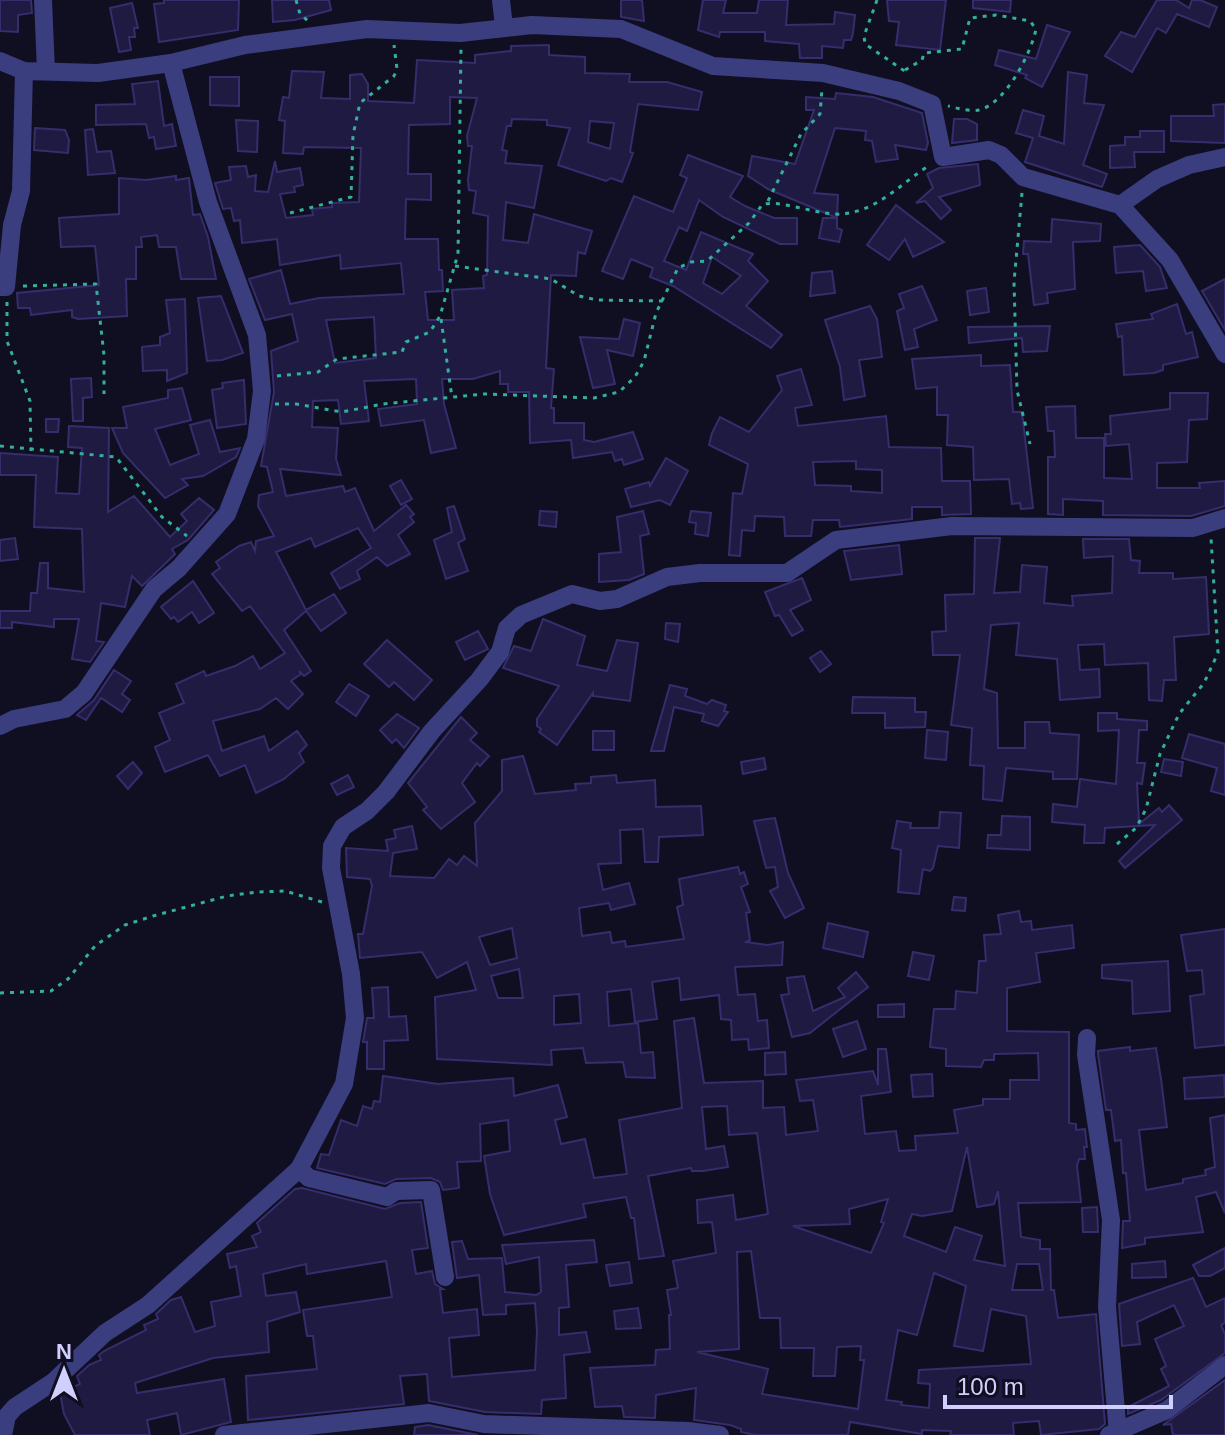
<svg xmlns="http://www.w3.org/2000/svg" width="1225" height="1435" font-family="Helvetica,sans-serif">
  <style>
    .building { fill: #1f1a41; stroke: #352d6c; stroke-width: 2; fill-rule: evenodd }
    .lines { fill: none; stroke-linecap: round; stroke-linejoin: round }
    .path { stroke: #32af9d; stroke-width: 3; stroke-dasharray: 4 6; stroke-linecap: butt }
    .street { stroke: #3a3d7e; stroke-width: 18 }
  </style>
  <rect width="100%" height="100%" fill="#100e21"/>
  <!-- building -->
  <g class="building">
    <path d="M0 0H31L32 13 18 15V32L0 31Z"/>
    <path d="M164 0H239L238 30 159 42 154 4 164 3Z"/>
    <path d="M272 0H329L331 10 295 20 273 22Z"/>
    <path d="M621 0H642L644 21 621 17Z"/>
    <path d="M703 0H726L723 13H757L759 0H788L786 25 834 24 835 12 855 15 853 33 851 40H844L843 48 822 46V58H800L799 44 765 41V32H720L719 37 698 30Z"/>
    <path d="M887 0H946L940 50 896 45 899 22 889 21Z"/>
    <path d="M973 0H1011L1010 12 973 8Z"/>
    <path d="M1157 0H1176L1189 8 1192 0H1200L1217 7 1209 27 1177 14 1166 33 1157 28 1132 72 1105 56 1121 32 1135 37Z"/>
    <path d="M132 3 138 28H134L135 37H129L131 50 119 52 110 8Z"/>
    <path d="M1047 25 1070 32 1042 87 1025 78 1027 75 995 65 999 50 1036 59Z"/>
    <path d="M549 45V55L585 57V73L630 74 629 82H667L702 92 698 110 638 104 630 152 633 153 622 182 611 178 606 181 558 165 570 128 547 125V120L512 119 511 126H507L502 150 507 151 505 163 542 166 534 208 506 202 503 240 528 243 534 214 592 231 585 254 578 252 576 276 551 275 546 368 554 369 551 408H554V423H584V440L594 442 633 432 643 459 624 465 622 459 615 461 612 452 573 458 571 440 530 443 529 392H508V384H500V371L473 379H442L444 404 456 448 431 453 424 420 381 426 378 409 417 404 416 379 364 381 369 421 341 424 338 400 313 401 312 427 338 428 336 459 341 475 280 469 286 496 343 486 345 492 355 488 374 531 406 505 414 514 410 517 414 522 398 535 410 554 387 566 377 557 357 571 360 579 340 589 331 573 371 548 358 528 315 547 311 538 276 552 306 610 334 594 346 613 321 631 306 611 284 630 311 671 304 676 299 671 301 674 291 681 303 694 288 709 276 698 260 709 213 721 222 751 264 736 269 751 297 731 307 745 299 753 304 762 284 779 256 793 245 765 220 776 208 755 165 772 155 747 170 740 159 713 184 703 176 684 204 671 206 676 235 666 253 656 260 669 285 653 250 606 242 611 212 574 220 568 216 562 239 546 251 542 255 551 256 541 274 536 258 506 259 495 273 492 267 467 261 466 274 392 271 351 298 341 292 314 265 320 249 279 281 270 290 304 319 298 404 294 401 263 341 269 340 255 280 265 277 239 242 243 240 220 234 221 231 208 223 209 215 183 231 180 229 167 246 166 248 177 256 175 255 191 268 192 275 161 277 172 300 168 303 185 294 187 295 192 280 194 286 218 313 215 312 209 332 207V203L359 202 361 148 304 147 303 154 283 153 285 121 279 120 283 97 289 98 292 71 324 72 321 98 350 99V75L362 74 368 84V101L414 103 417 60 475 63V55L511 51V46ZM450 97 477 98 467 136 468 146H472L468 180 469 190 476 191 473 213 488 216 487 275 483 276 484 288 452 290 454 320H428L425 292 443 291 442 270H439L438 239H405L406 199 431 200V174H408L409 125 450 124ZM590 121 614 123 610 149 588 142ZM374 317 376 358 335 363 326 320Z"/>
    <path d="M1068 72 1087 75 1084 103 1104 105 1083 165 1107 174 1102 187 1025 162 1033 138 1016 133 1023 110 1044 116 1039 136 1064 144Z"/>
    <path d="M210 77H239V106L210 105Z"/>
    <path d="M158 81 164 126 172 124 176 146 156 149 154 137 149 138 146 124 96 125V105L135 104 132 84Z"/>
    <path d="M836 93 873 97 922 113 928 143 926 150 895 145 898 159 876 162 872 141 865 140 866 131 835 128 814 193 838 195 837 218 768 189 748 176 752 156 795 164 814 110H806V97L835 99Z"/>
    <path d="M1225 104V143L1171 141V116H1214L1213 105Z"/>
    <path d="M954 119H967L977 124V140L952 143Z"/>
    <path d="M236 120 258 121 257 152 238 151Z"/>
    <path d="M35 128 65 130 69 140 68 153 34 150Z"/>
    <path d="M93 129 97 152 111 151 115 173 88 175 85 130Z"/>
    <path d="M1140 131H1164V152H1134L1135 167 1110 168V146L1125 145V137H1140Z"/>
    <path d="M688 155 743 176 730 197 745 206 774 218H797V244H780L723 217 699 200 687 231 679 227 664 261 686 270 701 232 753 254 748 261 768 281 746 306 782 335 771 348 673 286 650 277 653 268 631 259 623 279 602 271 634 196 673 212 687 178 680 175ZM712 257 741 276 722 294 703 283Z"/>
    <path d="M978 164 980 185 939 197 951 210 941 219 925 201 916 203 933 188 927 174 939 168Z"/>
    <path d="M176 176V180L189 178 193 215 200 214 208 237 216 279H181L176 247H159L157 235 141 237 142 247H136V279H126L127 316 78 319 72 317V310L31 315 30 308H18L17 293 99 285 95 246 61 247 59 218 119 214V178L146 180Z"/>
    <path d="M896 205 944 242 913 257 905 239 889 260 867 245Z"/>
    <path d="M823 218H837V228L842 230 839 242 819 238Z"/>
    <path d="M1052 219 1101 224 1100 241 1073 242 1075 289 1047 293 1048 303 1034 305 1028 254H1023L1024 241 1051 242Z"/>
    <path d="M1140 245 1160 267 1167 288 1146 291 1143 271 1116 273 1114 247Z"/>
    <path d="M832 271 835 293 810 296 812 273Z"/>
    <path d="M1225 279V330L1202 291Z"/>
    <path d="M922 286 937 320 914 329 918 347 905 350 897 311 904 308 899 294Z"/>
    <path d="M986 288 989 312 970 315 967 291Z"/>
    <path d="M221 296 243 353 222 360 207 361 198 298Z"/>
    <path d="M185 299 187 373 167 381V370L143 371 142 347 160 345V337L170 333 166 300Z"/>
    <path d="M1177 304 1186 334 1192 332 1198 357 1163 365V370L1154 373 1124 375 1122 336 1118 337 1116 324 1153 319 1151 314Z"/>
    <path d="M870 306 877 319 882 357 859 360 865 396 844 400 840 367 825 320Z"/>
    <path d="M624 319 640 323 633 356 607 350 615 384 593 388 580 337 619 339Z"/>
    <path d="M1050 326 1047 351 1023 352 1022 338 969 343 968 327Z"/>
    <path d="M981 355V366L1010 365 1013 412H1022L1033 508 1021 509 1020 503 1012 504 1009 479 974 480 973 447 947 445 948 415H937V387L916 389 912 359Z"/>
    <path d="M801 369 812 405 795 408 798 426 886 416 889 447 941 448 942 481H970L971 514 942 515V507H912V519L840 527 839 520H813L811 536H785L784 517 755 516 754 531 742 530 740 556 729 555 733 493 742 494 748 464 709 445 712 433 720 417 749 432 782 390 777 376ZM856 461V469L882 470V493L851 491V486L815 485 813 462Z"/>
    <path d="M91 378 92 397 83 398V421H73L71 379Z"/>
    <path d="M244 380 246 424 217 428 212 390 223 388 222 383Z"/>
    <path d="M182 388 191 420 155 429 170 465 199 454 190 425 210 420 220 452 240 448 236 457 203 476 182 479 188 485 165 498 123 453 112 428H127L123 407 168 398V390Z"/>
    <path d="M1170 393H1208L1207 419 1189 420 1187 462 1157 463V488H1200L1199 483 1225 481V506L1191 516 1103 515V501L1063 499V515L1048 514V457H1055L1054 431H1048L1046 407 1075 406 1076 438H1104V478L1132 479 1129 444 1106 446 1105 434H1111L1110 416 1170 409Z"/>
    <path d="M46 419H59L58 432H46Z"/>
    <path d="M69 426 109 428 108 512 134 496 170 537 187 521 181 514 199 498 214 510 188 540 172 549 175 554 142 586 132 576 125 607 101 603 96 641 104 642 90 662 72 659 79 619H54V627L12 622V628H0V611H30L31 593H37L40 563H48V588L84 592 82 529 34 527 36 475H0V453L58 457 56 493 79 494 82 448 68 447Z"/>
    <path d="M666 458 688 471 670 505 660 500 631 507 625 489 649 482 650 486Z"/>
    <path d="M401 480 412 499 401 505 390 486Z"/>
    <path d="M454 506 465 539 458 543 468 571 446 579 434 540 452 532 447 508Z"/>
    <path d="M540 511 557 512 556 527 539 525Z"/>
    <path d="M643 511 649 534 640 536 644 574 629 580 599 582V554L621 552 617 517Z"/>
    <path d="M691 511 711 513 708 536 695 534 696 523 689 522Z"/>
    <path d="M15 538 18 559 0 561V540Z"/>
    <path d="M975 538H1000L994 593 1020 592 1022 565 1047 567 1044 603 1073 606 1072 596 1112 593 1113 556 1084 558 1083 539H1129L1131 560 1140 561 1139 573H1173V579L1206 577 1209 634 1174 637 1176 680H1164L1162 701 1149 700 1148 663 1105 665 1104 644 1078 645 1080 670 1099 669 1100 697 1060 700 1057 659 1016 655 1019 623 991 625 984 689 997 693 998 748H1025V722H1049L1050 733 1079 735 1077 779H1053V772L1006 768 1002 801 983 799 984 766 970 765 972 728 951 725 960 655H933L932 632 946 631 945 595 974 594Z"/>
    <path d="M899 545 902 574 851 580 844 551Z"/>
    <path d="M802 578 811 600 790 610 803 630 792 636 779 615 775 616 765 592Z"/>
    <path d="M193 581 214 613 199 623 192 612 178 622 174 617 171 619 161 607Z"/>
    <path d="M543 619 585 636 577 665 607 671 617 640 638 643 630 701 593 696V693L557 745 539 732 541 729 537 726V719L559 686 503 668 514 646 531 651Z"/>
    <path d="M666 623 680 624 678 642 665 639Z"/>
    <path d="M478 631 488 649 465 660 456 642Z"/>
    <path d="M387 640 432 680 414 700 394 682 389 687 364 664Z"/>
    <path d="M821 651 831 664 820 672 810 658Z"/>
    <path d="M114 670 131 681 122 694 130 700 122 712 101 698 86 720 77 715 94 700Z"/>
    <path d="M349 684 369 696 356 716 336 702Z"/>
    <path d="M670 685 687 689 685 696 707 704 712 700 726 705 724 711 728 712 718 726 702 721 704 714 674 707 664 751H651Z"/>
    <path d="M853 697 915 698V712H926L925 727 885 728V713H852Z"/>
    <path d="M1098 713H1117V719L1147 721V730H1139L1137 763H1145L1142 784 1137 783 1139 824 1159 808 1162 812 1169 805 1182 820 1125 868 1119 861 1155 825 1105 828 1104 843H1084L1085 825 1052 822 1053 804 1077 807 1080 779 1116 784 1119 730 1098 731Z"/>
    <path d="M397 714 419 728 404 748 396 739 392 743 380 730Z"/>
    <path d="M461 717 477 733 470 740 489 756 480 766 477 763 462 783 475 802 441 829 423 810 427 807 408 783Z"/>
    <path d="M927 730 948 732 946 760 925 758Z"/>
    <rect x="593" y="731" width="21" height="19"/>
    <path d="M1189 734 1225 744V795L1211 791 1217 768 1182 758Z"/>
    <path d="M523 756 535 794 576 790 575 784 591 783V777L616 775 617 783 655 780 656 807 701 806 703 835 659 837 658 862H645L643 829 620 830 621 863 598 864 603 890 629 883 635 904 611 910 609 903 579 908 582 936 610 932 612 943 625 941 626 947 684 939 677 907 683 905 679 879 738 867 740 874 744 872 748 884 741 887 750 912 746 913 750 940 746 942 768 945 783 942 782 965 735 967 738 995 755 994 758 1021 767 1020 769 1048 749 1050 748 1039 732 1040 731 1020 721 1019 719 995 681 1000 679 978 652 982 657 1019 635 1022 631 989 607 992 609 1026 638 1023 641 1053 653 1052 655 1078 626 1077 623 1062 586 1063 583 1048 551 1050 552 1065 437 1059 435 997 476 990 467 962 437 978 422 952 360 958 358 934H363L372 886 370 879 347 877 346 848 388 851 386 840 396 838 394 830 412 826 417 849 393 853 390 876 434 878 449 859 457 865 464 856 477 866 475 823 502 791V760ZM512 928 517 958 490 965 479 937ZM519 969 523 998H498L491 976ZM579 994 581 1023 554 1025V996Z"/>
    <path d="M764 758 766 769 743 774 741 762Z"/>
    <path d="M1164 759 1183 762 1181 776 1161 772Z"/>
    <path d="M133 762 142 773 128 789 117 776Z"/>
    <path d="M348 775 354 787 337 795 331 784Z"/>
    <path d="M940 812 961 813 959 848 938 846 933 868 930 871 923 869 919 894 898 892 901 850 892 848 897 821 911 823 910 828H939Z"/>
    <path d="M1002 816 1030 817V850L987 848 988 835H1001Z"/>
    <path d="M775 818 788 873 804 908 785 918 770 891 778 887 775 867 766 868 754 821Z"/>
    <path d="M954 897 966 898 965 911 952 910Z"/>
    <path d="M1019 911 1021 922 1031 921 1032 930 1072 925 1074 948 1036 953 1040 982 1007 988V1031L1069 1032V1123L1076 1124V1130L1085 1129 1087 1147H1084L1085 1159H1079L1077 1166 1081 1202 1018 1203 1021 1237 1040 1240V1249H1050L1051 1290H1054L1058 1318 1096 1314 1105 1424 1099 1429 1041 1435 1039 1421 1013 1423 1014 1435H950L951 1431 922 1430V1434L850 1422 848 1435H755L741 1432V1429L730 1425 694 1420 696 1388 656 1395 655 1418 624 1417 622 1406 595 1407 590 1368 655 1365 656 1350 670 1349 669 1315H671L667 1290 678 1288 673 1261 716 1253 712 1222 698 1223 697 1200 733 1195 736 1220 768 1214 757 1133 729 1135 727 1106 702 1107 706 1149 724 1146 728 1167 703 1171H692L691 1168 648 1176 664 1256 639 1259 634 1218H631L626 1197 583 1204 586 1217 504 1235 490 1194 484 1156 510 1151 508 1120 480 1124 481 1161 457 1162 459 1188 443 1190 440 1182 431 1178 396 1179 385 1184 317 1168 321 1154 329 1155 341 1120 357 1126 363 1106 372 1109 374 1101 380 1102 383 1076 438 1084 513 1078 514 1096 558 1085 567 1117 555 1120 561 1144 585 1139 594 1178 627 1174 619 1120 682 1108 674 1021 694 1018 704 1083 763 1081V1108L784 1107 786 1135 818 1131 813 1100 800 1101 796 1080 873 1071 878 1085V1049H886L891 1092 861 1096 865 1134 896 1131 899 1151 916 1150 915 1136 958 1133 954 1110 983 1105V1099H1010V1080H1039L1038 1053 994 1054V1060H984L981 1067 946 1066V1049L930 1047 934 1009H955L956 991 977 993 979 961H986L984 935 1001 934 998 915ZM967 1147 977 1207 994 1204 998 1191 1005 1266 974 1260 982 1236 955 1227 946 1252 904 1236 912 1214 922 1216 952 1211ZM888 1199 881 1222 884 1223 871 1253 793 1226 850 1224 849 1209ZM751 1251 760 1318H780L781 1348H814L813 1376H835L837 1347 861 1346 860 1360H864L858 1409 762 1394 768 1369 697 1352 739 1349 737 1252ZM1017 1264H1039L1043 1290H1012ZM934 1273 966 1286 954 1346 983 1351 991 1309 1026 1316 1031 1364 919 1370 918 1383 930 1384 929 1408 901 1405 902 1402 886 1400 898 1330 917 1335Z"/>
    <path d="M828 923 868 932 863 957 823 948Z"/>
    <path d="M1225 929V1045L1195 1048 1190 996 1204 994 1202 970 1187 971 1181 935Z"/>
    <path d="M913 952 934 956 929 980 908 976Z"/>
    <path d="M1168 961 1170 1011 1133 1014 1132 981 1102 978V965Z"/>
    <path d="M856 972 868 987 810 1033 792 1037 781 995 789 994 787 978 804 976 813 1011 845 997 838 988Z"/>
    <path d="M388 987 389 1017 406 1016 408 1040 384 1041V1069H367V1042H363L367 1018H374L372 988Z"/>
    <path d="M904 1004V1017H878V1005Z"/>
    <path d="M857 1021 866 1049 843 1057 833 1029Z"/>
    <path d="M1130 1047V1051L1156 1048 1161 1079 1167 1127 1139 1130 1146 1190 1183 1183V1179L1206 1175 1205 1170 1215 1167 1210 1118 1225 1115V1213L1216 1192 1196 1197 1203 1232 1145 1238V1244L1122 1248 1123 1221H1130L1126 1173H1123L1121 1140 1115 1141 1111 1110H1106L1098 1054V1051Z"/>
    <path d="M785 1052 786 1074 765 1075V1053Z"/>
    <path d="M932 1074 933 1096 913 1097 911 1075Z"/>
    <path d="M1224 1075 1225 1097 1185 1099 1184 1078Z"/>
    <path d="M302 1188 385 1209 400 1203 421 1202 428 1248 412 1250 416 1274 432 1271 435 1284 443 1289H440L443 1313 477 1309 479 1335 449 1338 452 1377 535 1370 537 1331 535 1303 506 1305V1314L483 1315 479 1275 457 1278 452 1242 462 1241 468 1259 502 1258 505 1292 536 1295 541 1292 539 1257 506 1264 502 1245 594 1240 597 1262 566 1265 569 1307 559 1308V1335L586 1332 590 1352 564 1355 566 1398 542 1400 541 1414 485 1412 429 1401 427 1374 400 1376 404 1404 248 1420 246 1376 317 1369 313 1336H307L303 1310 392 1297 386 1261 307 1274 306 1264 263 1274 266 1296 296 1292 300 1312 267 1322 269 1352 213 1358 135 1383 137 1393 224 1379 231 1422 181 1435 177 1413 147 1420 150 1435H75L64 1414 60 1393 80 1384 77 1376 89 1365 101 1360 99 1355 104 1351 146 1330 144 1325 158 1319 156 1314 171 1300 181 1297 195 1332 215 1326 211 1302 241 1296 236 1266 230 1268 227 1254 257 1247 252 1236 261 1232 257 1223 295 1189Z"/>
    <path d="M1097 1207 1098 1232H1083L1082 1208Z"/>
    <path d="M1225 1248V1268L1210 1276H1199L1193 1265Z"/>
    <path d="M1165 1261 1166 1277 1132 1278V1264Z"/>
    <path d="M629 1262 632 1283 610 1286 606 1265Z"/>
    <path d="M1193 1278 1206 1307 1225 1298V1323L1221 1325 1225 1334V1353L1161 1400 1128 1414V1407L1169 1386 1161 1369 1166 1366 1155 1339 1184 1326 1174 1305 1137 1322 1140 1344 1122 1346 1119 1304Z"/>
    <path d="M638 1308 641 1328 616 1329 614 1311Z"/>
    <path d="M1225 1380V1435H1173L1171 1424 1163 1425Z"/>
    <path d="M428 1425 478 1435H414L415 1427Z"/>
  </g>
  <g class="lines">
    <!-- path -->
    <g class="path">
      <path d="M296 0 300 14 308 21"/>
      <path d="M877 0 864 36 865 44 906 72"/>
      <path d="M905 70 922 60 924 53 962 49 970 18 996 15 1030 21 1036 29C1031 54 1005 104 979 110 970 112 957 108 948 106"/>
      <path d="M1022 193 1014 282 1017 390 1030 444"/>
      <path d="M768 201 801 134 820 114 822 89"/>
      <path d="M290 213 351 197 353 135 360 103 394 76 397 69 394 45"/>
      <path d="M455 266 551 279 579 296 597 300 663 301"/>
      <path d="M23 286 96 284 104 355V394"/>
      <path d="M7 302V341L30 401 31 451"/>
      <path d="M441 319 452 398"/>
      <path d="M277 376 318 372 337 359 402 352 406 342 430 332 440 316 458 254 461 48"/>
      <path d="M275 404H296L342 412 383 404 484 394 594 398 619 392 635 377 644 361 656 313 678 268 691 262 707 261 749 223 762 205C776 198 820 216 842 214 878 211 901 183 930 165"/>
      <path d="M0 446 116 457 162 517 187 536"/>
      <path d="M1117 844 1136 828 1146 809 1160 754 1179 714 1204 683 1218 653 1211 538"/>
      <path d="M0 993 51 991 68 979 95 946 125 925 153 916 227 896 257 892 285 891 322 902"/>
    </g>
    <!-- street -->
    <g class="street">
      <path d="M43 0 46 71"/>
      <path d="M501 0 504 27"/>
      <path d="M0 61 24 71 98 73 171 63 245 45 367 29 460 33 532 25 621 29 713 66 823 73 899 91 932 104 943 157 989 150 1001 155 1023 177 1120 205 1170 260 1225 354"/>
      <path d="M1120 205 1157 179 1189 165 1225 157"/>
      <path d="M0 287H6L12 225 21 191 24 71"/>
      <path d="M0 726 14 719 65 709 84 693 154 589 179 568 227 514 256 439 262 391 257 335 208 202 171 63"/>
      <path d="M1087 1038 1086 1055 1111 1220 1107 1307 1118 1434"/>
      <path d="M299 1169 309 1178 387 1197 396 1191 431 1190 445 1277"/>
      <path d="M3 1435 7 1416 15 1407 53 1382 105 1333 148 1305 299 1169 344 1084 355 1018 351 974 331 868 332 846 343 827 367 811 386 792 432 731 479 680 500 652 507 628 521 615 572 594 600 601 617 599 667 577 700 573H787L836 540 952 526 1193 528 1225 518"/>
      <path d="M224 1435 429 1413 484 1424 688 1431 720 1435"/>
      <path d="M1109 1435 1167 1410 1225 1365"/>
    </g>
  </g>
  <!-- north arrow -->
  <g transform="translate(64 1371)" stroke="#100e21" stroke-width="6" paint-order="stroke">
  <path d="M0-6L14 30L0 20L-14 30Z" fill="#d1cffe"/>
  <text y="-12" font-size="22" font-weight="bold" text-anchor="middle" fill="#d1cffe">N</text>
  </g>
  <!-- scale -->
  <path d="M945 1395v12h226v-12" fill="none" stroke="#d1cffe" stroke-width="4"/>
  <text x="957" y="1395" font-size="24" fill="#d1cffe" stroke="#100e21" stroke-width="6" paint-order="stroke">100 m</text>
</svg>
